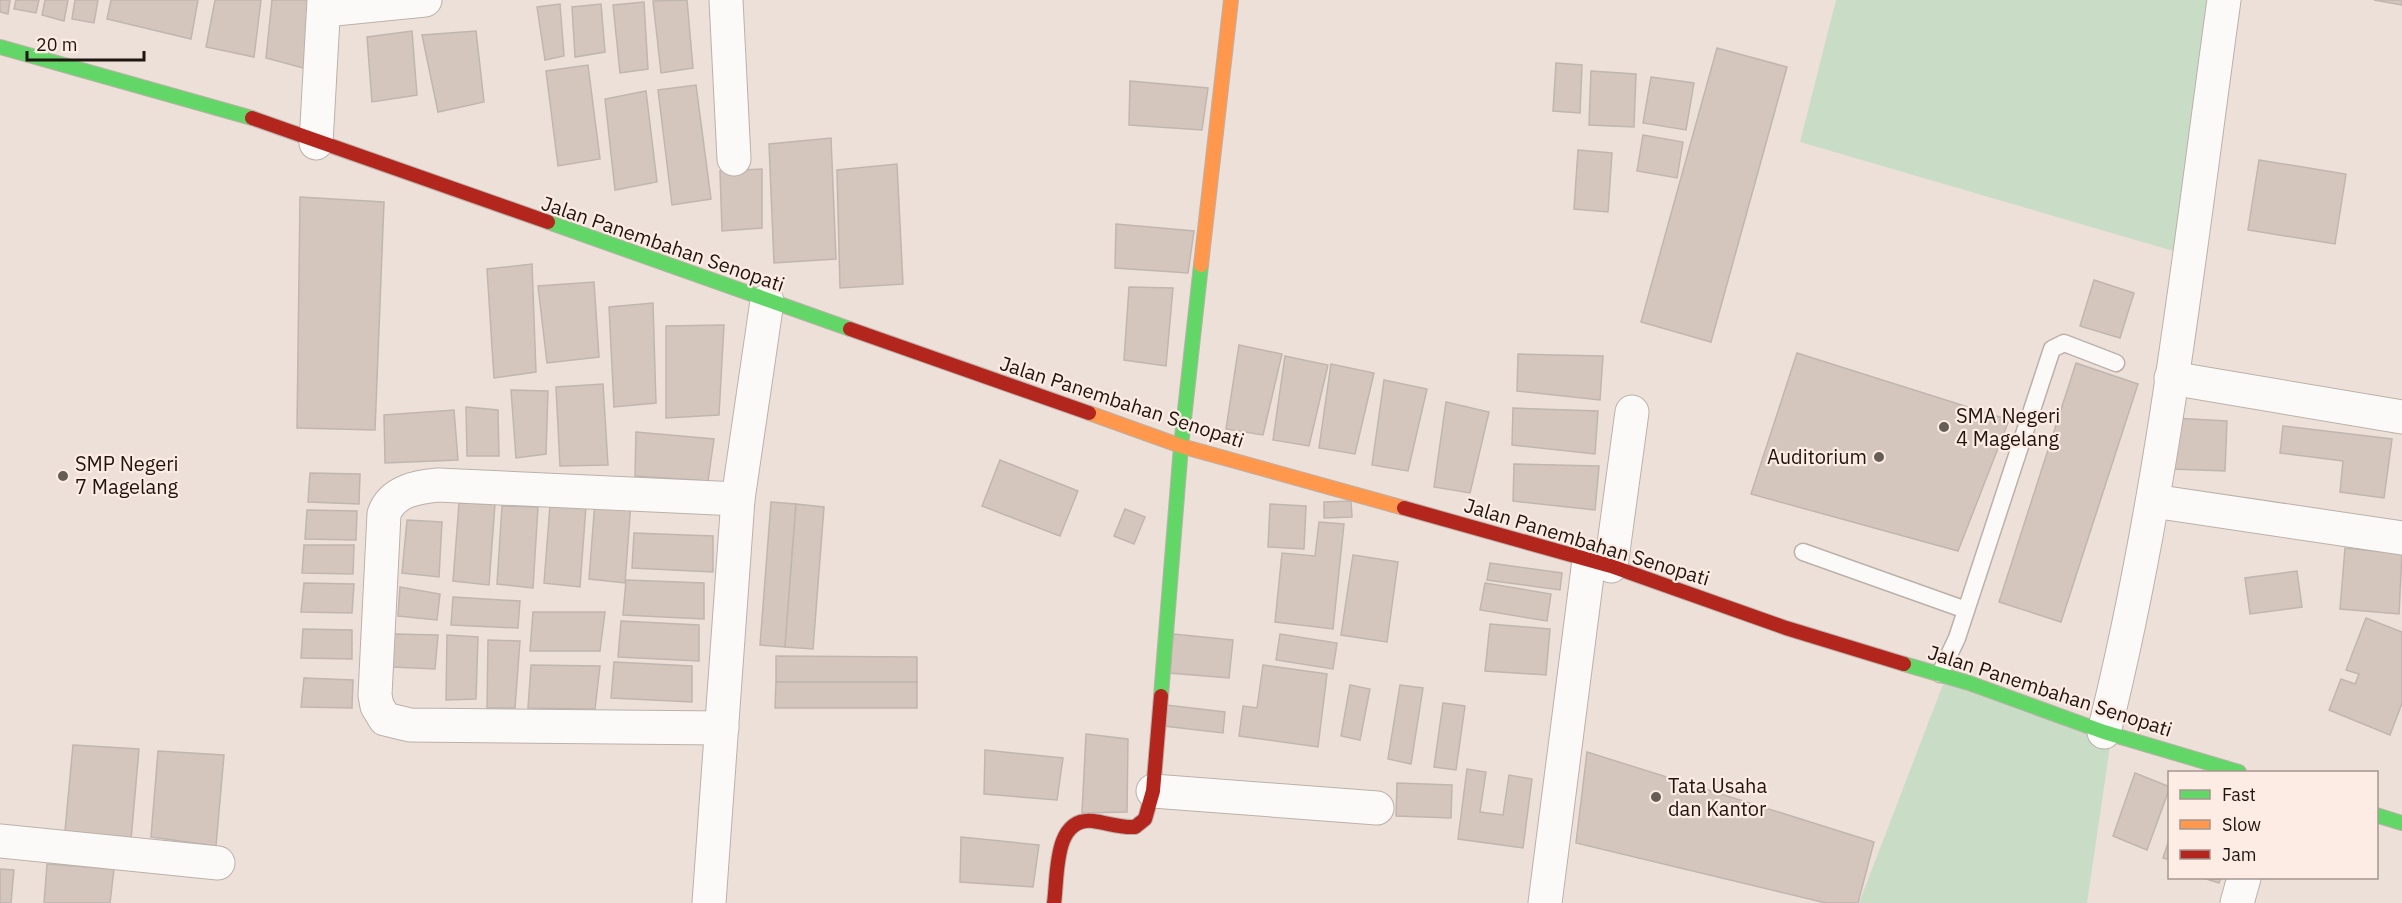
<svg xmlns="http://www.w3.org/2000/svg" width="2402" height="903" font-family="'IBM Plex Sans',sans-serif">
  <style>
    .green { fill: #c9dcc6 }
    .building { fill: #d4c6bd; stroke: #c0b6b0; stroke-width: 1.5 }
    .lines { fill: none; stroke-linecap: round; stroke-linejoin: round }
    .lane-casing { stroke: #bbb1aa; stroke-width: 19 }
    .street-casing { stroke: #bbb1aa; stroke-width: 35 }
    .fast-casing { stroke: #bbb1aa; stroke-width: 16 }
    .slow-casing { stroke: #bbb1aa; stroke-width: 16 }
    .jam-casing { stroke: #bbb1aa; stroke-width: 16 }
    .lane { stroke: #fcfaf9; stroke-width: 16 }
    .street { stroke: #fcfaf9; stroke-width: 33 }
    .fast { stroke: #63d668; stroke-width: 14 }
    .slow { stroke: #ff974d; stroke-width: 14 }
    .jam { stroke: #b3261e; stroke-width: 14 }
    .poi-dot { fill: #675d57; stroke: #fcece4; stroke-width: 2 }
    .labels { text-anchor: middle; stroke-width: 4.5; stroke-linejoin: round; paint-order: stroke }
    .street-label { font-size: 20px; fill: #1f1611; stroke: #fcece4 }
    .poi-label { font-size: 20px; fill: #1f1611; stroke: #fcece4; text-anchor: start }
  </style>
  <rect width="100%" height="100%" fill="#ede0d8"/>
  <!-- green -->
  <g class="green">
    <path d="M1836 0H2216L2187 255 1800 142Z"/>
    <path d="M1947 674 2112 733 2087 903H1859Z"/>
  </g>
  <!-- building -->
  <g class="building">
    <path d="M0 0H10L8 14 0 12Z"/>
    <path d="M16 0H39L36 13 14 9Z"/>
    <path d="M45 0H68L64 21 42 15Z"/>
    <path d="M75 0H98L94 23 72 19Z"/>
    <path d="M111 0H198L191 39 107 19Z"/>
    <path d="M215 0H261L254 57 206 47Z"/>
    <path d="M272 0H309L307 69 266 58Z"/>
    <path d="M687 0 693 68 661 73 653 1Z"/>
    <path d="M2374 0H2402V5Z"/>
    <path d="M644 2 648 69 620 73 613 5Z"/>
    <path d="M560 4 564 56 545 60 537 7Z"/>
    <path d="M601 4 605 52 575 57 572 7Z"/>
    <path d="M412 31 417 95 372 102 367 37Z"/>
    <path d="M476 31 484 102 438 112 422 35Z"/>
    <path d="M1717 48 1787 67 1711 342 1641 322Z"/>
    <path d="M1556 63 1582 65 1580 113 1553 111Z"/>
    <path d="M588 65 600 159 558 166 546 71Z"/>
    <path d="M1591 71 1636 74 1634 127 1589 125Z"/>
    <path d="M1651 77 1694 83 1686 130 1643 123Z"/>
    <path d="M1130 81 1208 88 1202 130 1129 125Z"/>
    <path d="M696 85 711 199 672 205 658 90Z"/>
    <path d="M646 91 657 182 615 190 605 99Z"/>
    <path d="M1643 135 1683 142 1677 178 1637 171Z"/>
    <path d="M831 138 836 259 774 263 769 144Z"/>
    <path d="M1578 150 1612 153 1608 212 1574 209Z"/>
    <path d="M2259 160 2346 174 2335 244 2248 230Z"/>
    <path d="M897 164 903 284 840 288 837 170Z"/>
    <path d="M762 169V228L722 231 720 171Z"/>
    <path d="M300 197 384 202 375 430 297 428Z"/>
    <path d="M1116 224 1194 231 1188 273 1115 268Z"/>
    <path d="M532 264 536 372 494 378 487 269Z"/>
    <path d="M2094 280 2134 293 2120 338 2080 326Z"/>
    <path d="M594 282 599 357 547 363 538 286Z"/>
    <path d="M1129 287 1173 288 1166 366 1124 360Z"/>
    <path d="M653 303 656 403 614 407 609 307Z"/>
    <path d="M724 325 719 415 666 418V326Z"/>
    <path d="M1239 345 1282 354 1263 435 1226 429Z"/>
    <path d="M1797 353 2009 420 1958 551 1751 494Z"/>
    <path d="M1518 354 1603 356 1600 400 1517 391Z"/>
    <path d="M1285 356 1328 365 1309 446 1273 440Z"/>
    <path d="M2076 363 2138 384 2061 622 1999 602Z"/>
    <path d="M1331 364 1374 373 1355 454 1319 448Z"/>
    <path d="M1384 380 1427 389 1408 471 1372 465Z"/>
    <path d="M603 384 608 465 560 466 556 387Z"/>
    <path d="M511 390 548 391 546 454 516 458Z"/>
    <path d="M1446 402 1489 412 1470 493 1434 487Z"/>
    <path d="M466 407 498 410 499 456H467Z"/>
    <path d="M1513 408 1598 411 1595 454 1512 445Z"/>
    <path d="M454 410 458 460 385 463 384 415Z"/>
    <path d="M2173 418 2227 421 2225 471 2171 469Z"/>
    <path d="M2283 426 2392 439 2384 498 2340 492 2343 461 2280 453Z"/>
    <path d="M636 432 714 439 708 481 635 476Z"/>
    <path d="M1000 460 1078 491 1060 536 982 506Z"/>
    <path d="M1514 464 1599 466 1595 510 1513 501Z"/>
    <path d="M310 473 360 474 359 504 308 502Z"/>
    <path d="M595 501 631 502 625 583 589 579Z"/>
    <path d="M1351 501 1352 517 1324 518V502Z"/>
    <path d="M771 502 796 504 785 647 760 645Z"/>
    <path d="M459 503 495 504 489 585 453 581Z"/>
    <path d="M796 504 824 507 813 649 785 647Z"/>
    <path d="M1270 504 1306 506 1304 549 1268 547Z"/>
    <path d="M550 505 586 506 580 587 544 583Z"/>
    <path d="M502 506 538 507 533 588 497 584Z"/>
    <path d="M1125 509 1145 517 1134 544 1114 536Z"/>
    <path d="M307 510 357 511 356 540 305 539Z"/>
    <path d="M407 520 442 522 439 577 402 573Z"/>
    <path d="M1319 522 1344 524 1333 629 1275 622 1282 553 1315 556Z"/>
    <path d="M634 533 713 536V572L632 568Z"/>
    <path d="M304 545H354L353 574 302 573Z"/>
    <path d="M2345 548 2402 554 2399 614 2340 609Z"/>
    <path d="M1353 555 1398 562 1387 642 1341 635Z"/>
    <path d="M1490 563 1562 573 1560 590 1487 580Z"/>
    <path d="M2297 571 2302 607 2250 614 2245 578Z"/>
    <path d="M626 580 704 583V619L623 615Z"/>
    <path d="M304 583 354 584 352 613 301 612Z"/>
    <path d="M1485 583 1551 594 1547 621 1480 610Z"/>
    <path d="M400 587 440 594 437 620 398 616Z"/>
    <path d="M453 597 520 601 518 628 451 625Z"/>
    <path d="M533 612H605L600 651H530Z"/>
    <path d="M2366 618 2402 632V703L2390 735 2329 710 2341 679 2355 684 2359 674 2346 670Z"/>
    <path d="M621 621 699 625V661L618 657Z"/>
    <path d="M1490 624 1550 629 1546 675 1485 671Z"/>
    <path d="M303 629 352 630V659L301 658Z"/>
    <path d="M394 634 438 635 435 669 393 667Z"/>
    <path d="M1173 634 1233 640 1229 678 1169 673Z"/>
    <path d="M1280 634 1337 643 1333 669 1276 660Z"/>
    <path d="M447 635 478 637 476 699 446 700Z"/>
    <path d="M488 640 520 641 515 708H487Z"/>
    <path d="M776 656 917 657V682H776Z"/>
    <path d="M614 662 692 666V702L611 698Z"/>
    <path d="M531 665 600 666 595 709 528 708Z"/>
    <path d="M1263 665 1327 674 1318 747 1239 736 1243 706 1257 708Z"/>
    <path d="M304 678 353 680 352 708 301 707Z"/>
    <path d="M776 682H917V708H775Z"/>
    <path d="M1350 685 1370 689 1360 740 1341 736Z"/>
    <path d="M1400 685 1423 688 1411 764 1388 759Z"/>
    <path d="M1443 703 1465 706 1456 770 1434 767Z"/>
    <path d="M1166 705 1225 712 1223 733 1164 726Z"/>
    <path d="M1086 734 1128 739 1127 812 1082 813Z"/>
    <path d="M73 745 139 749 131 840 65 831Z"/>
    <path d="M985 750 1063 758 1057 800 984 794Z"/>
    <path d="M158 751 224 755 216 846 151 837Z"/>
    <path d="M1587 752 1874 842 1858 903H1826L1576 843Z"/>
    <path d="M1467 769 1486 772 1480 812 1503 815 1509 775 1532 779 1523 848 1458 839Z"/>
    <path d="M2135 773 2170 787 2147 850 2113 836Z"/>
    <path d="M1397 783 1452 785 1451 818 1396 816Z"/>
    <path d="M961 837 1039 845 1033 887 960 882Z"/>
    <path d="M2170 837V860L2163 858Z"/>
    <path d="M47 864 114 869 110 903H44Z"/>
    <path d="M0 869 14 870 11 903H0Z"/>
    <path d="M2203 878H2221L2219 883Z"/>
  </g>
  <g class="lines">
    <defs>
      <g id="lane">
        <path d="M1803 552 1966 610"/>
        <path d="M1940 674 1957 638 2052 349 2064 343 2116 363"/>
      </g>
      <g id="street">
        <path d="M726 0 734 159"/>
        <path d="M325 10 425 0"/>
        <path d="M316 143 324 0"/>
        <path d="M2171 378 2402 417"/>
        <path d="M2153 501 2402 538"/>
        <path d="M1611 566 1632 412"/>
        <path d="M722 728 410 725 385 719 377 706 375 695 384 514C392 491 417 487 438 485L738 499"/>
        <path d="M2104 732C2164 492 2190 245 2224 0"/>
        <path d="M1153 791 1377 808"/>
        <path d="M0 841 218 863"/>
        <path d="M709 903 738 499 767 301"/>
        <path d="M1545 903 1589 560"/>
        <path d="M2237 903 2244 878"/>
      </g>
      <g id="fast">
        <path d="M0 47 252 118"/>
        <path d="M548 222 850 329"/>
        <path d="M1904 664 1969 683 2104 732 2239 772"/>
        <path d="M1161 696 1181 446 1201 265"/>
        <path d="M2376 815 2402 823"/>
      </g>
      <g id="slow">
        <path d="M1201 265 1231 0"/>
        <path d="M1089 413 1181 446 1404 508"/>
      </g>
      <g id="jam">
        <path d="M252 118 548 222"/>
        <path d="M850 329 1089 413"/>
        <path d="M1404 508 1611 566 1786 628 1904 664"/>
        <path d="M1054 903C1058 876 1053 817 1093 821 1108 823 1120 828 1135 827L1145 819 1153 791 1161 696"/>
      </g>
    </defs>
    <!-- lane casing -->
    <use href="#lane" class="lane-casing"/>
    <!-- street casing -->
    <use href="#street" class="street-casing"/>
    <!-- fast casing -->
    <use href="#fast" class="fast-casing"/>
    <!-- slow casing -->
    <use href="#slow" class="slow-casing"/>
    <!-- jam casing -->
    <use href="#jam" class="jam-casing"/>
    <!-- lane -->
    <use href="#lane" class="lane"/>
    <!-- street -->
    <use href="#street" class="street"/>
    <!-- fast -->
    <use href="#fast" class="fast"/>
    <!-- slow -->
    <use href="#slow" class="slow"/>
    <!-- jam -->
    <use href="#jam" class="jam"/>
  </g>
  <!-- markers -->
  <g class="poi-dot">
    <circle cx="1944" cy="427" r="6"/>
    <circle cx="1879" cy="457" r="6"/>
    <circle cx="63" cy="476" r="6"/>
    <circle cx="1656" cy="797" r="6"/>
  </g>
  <g class="labels">
    <!-- street labels -->
    <g class="street-label">
      <text transform="translate(663 244) rotate(19)" y="7">Jalan Panembahan Senopati</text>
      <text transform="translate(1122 402) rotate(18)" y="7">Jalan Panembahan Senopati</text>
      <text transform="translate(1587 542) rotate(17)" y="7">Jalan Panembahan Senopati</text>
      <text transform="translate(2050 691) rotate(18)" y="7">Jalan Panembahan Senopati</text>
    </g>
    <!-- poi labels -->
    <g class="poi-label">
      <text x="1956" y="423">SMA Negeri<tspan x="1956" dy="23">4 Magelang</tspan></text>
      <text x="1867" y="464" text-anchor="end">Auditorium</text>
      <text x="75" y="471">SMP Negeri<tspan x="75" dy="23">7 Magelang</tspan></text>
      <text x="1668" y="793">Tata Usaha<tspan x="1668" dy="23">dan Kantor</tspan></text>
    </g>
  </g>
  <!-- legend -->
  <rect x="2168" y="771" width="210" height="108" fill="#fcece4" stroke="#a49690" stroke-width="1.5"/>
  <rect x="2180" y="790" width="30" height="9" fill="#63d668" stroke="#a49690" stroke-width="1.5"/>
  <text x="2222" y="801" font-size="18" fill="#1f1611">Fast</text>
  <rect x="2180" y="820" width="30" height="9" fill="#ff974d" stroke="#a49690" stroke-width="1.5"/>
  <text x="2222" y="831" font-size="18" fill="#1f1611">Slow</text>
  <rect x="2180" y="850" width="30" height="9" fill="#b3261e" stroke="#a49690" stroke-width="1.5"/>
  <text x="2222" y="861" font-size="18" fill="#1f1611">Jam</text>
  <!-- scale -->
  <path d="M27 51v9h117v-9" fill="none" stroke="#1f1611" stroke-width="3"/>
  <text x="36" y="51" font-size="18" fill="#1f1611" stroke="#fcece4" stroke-width="4.5" paint-order="stroke">20 m</text>
</svg>
